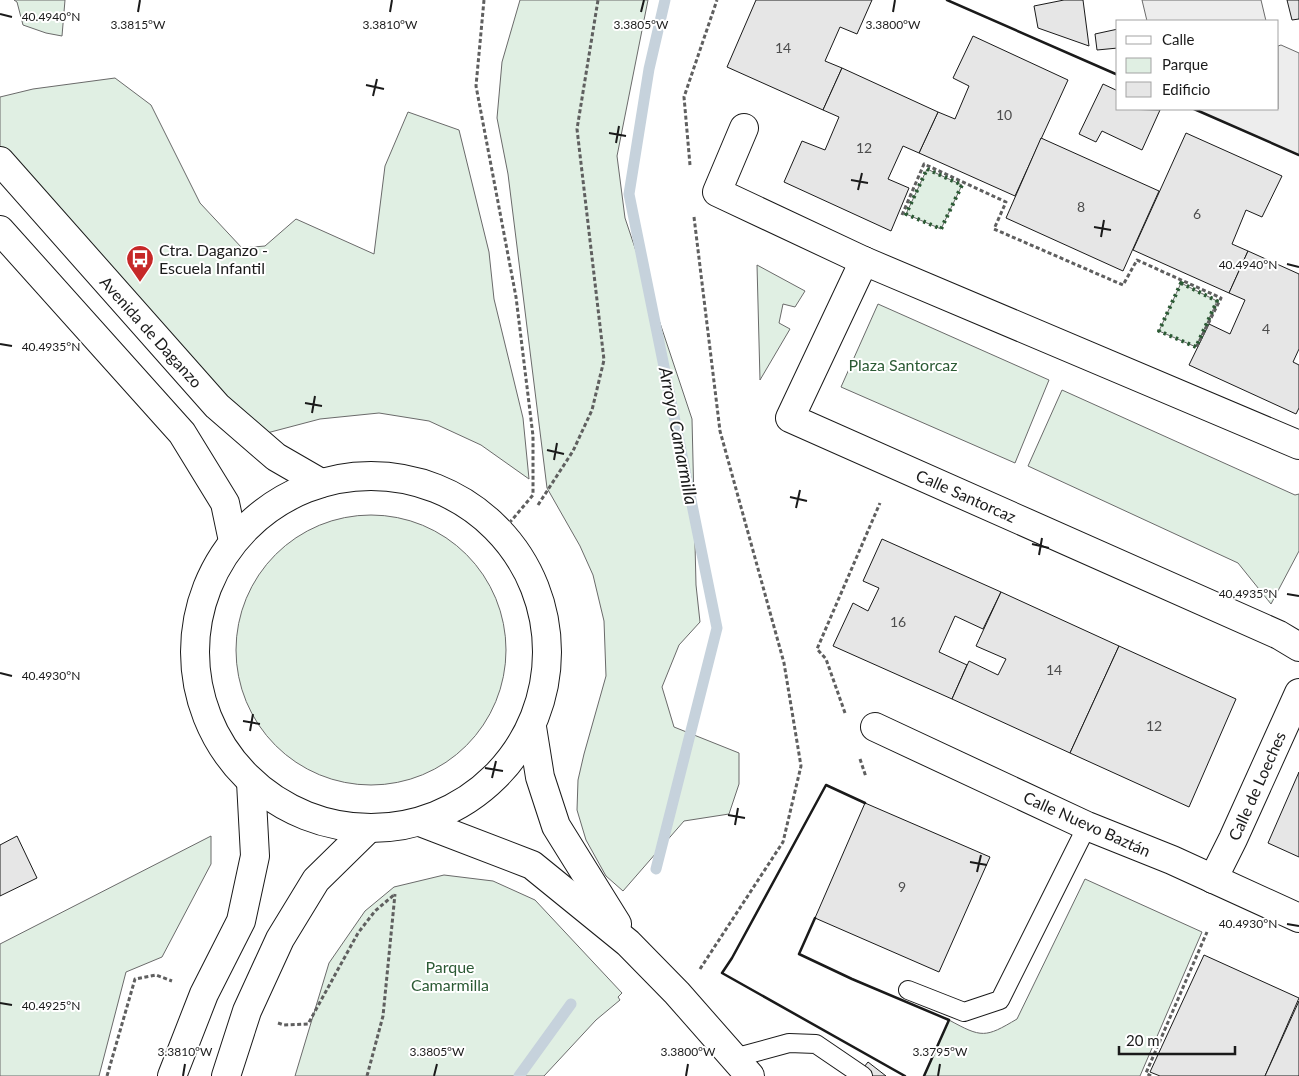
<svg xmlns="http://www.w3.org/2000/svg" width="1299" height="1076" font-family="Lato,sans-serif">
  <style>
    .green { fill: #e0efe3; stroke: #6a6a6a }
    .parking { fill: #ededed; stroke: #6a6a6a }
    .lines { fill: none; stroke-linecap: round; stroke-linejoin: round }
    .stream { stroke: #c6d2dc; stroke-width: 11 }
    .building { fill: #e6e6e6; stroke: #1a1a1a }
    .lane-casing { stroke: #1a1a1a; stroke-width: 20 }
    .street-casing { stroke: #1a1a1a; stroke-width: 30 }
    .secondary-casing { stroke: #1a1a1a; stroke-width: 30 }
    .path { stroke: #5f5f5f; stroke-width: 3; stroke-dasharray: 4 2.5; stroke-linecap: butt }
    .lane { stroke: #fff; stroke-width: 18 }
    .street { stroke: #fff; stroke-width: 28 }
    .secondary { stroke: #fff; stroke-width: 28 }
    .hedge { stroke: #2b5a34; stroke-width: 4; stroke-dasharray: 2.5 4; stroke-linecap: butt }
    .wall { stroke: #1a1a1a; stroke-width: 2.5 }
    .ticks { fill: none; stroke: #1a1a1a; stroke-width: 2 }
    .labels { text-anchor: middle; stroke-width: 4; stroke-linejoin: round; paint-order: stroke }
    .number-label { font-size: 14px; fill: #4d4d4d }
    .poi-label { font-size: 16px; fill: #1a1a1a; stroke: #fff; text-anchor: start }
    .street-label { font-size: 16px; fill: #1a1a1a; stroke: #fff }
    .park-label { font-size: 16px; fill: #2b5a34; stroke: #fff }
    .water-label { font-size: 18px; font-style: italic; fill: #1a1a1a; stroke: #fff }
    .ticks-label { font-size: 12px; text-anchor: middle; fill: #1a1a1a; stroke: #fff; stroke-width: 4; stroke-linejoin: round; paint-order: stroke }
  </style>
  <rect width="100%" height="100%" fill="#fff"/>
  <!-- green -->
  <g class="green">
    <path d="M14 0H65L62 36 46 33 23 25 17 2Z"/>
    <path d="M520 0H648L617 156 625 218 692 419 696 585 700 622 679 645 662 687 674 727 739 753V784L729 814 684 821 623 891 606 876 586 840 577 810 578 780 584 754 606 676 604 621 593 575 580 546 547 488 508 174 497 118 502 62Z"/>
    <path d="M115 78 151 105 200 203 242 248 265 246 296 219 374 254 385 166 408 112 459 130 489 252 494 299 523 418 529 479 481 445 429 421 379 413 320 419 248 438 0 176V97L33 89Z"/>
    <path d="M927 169 962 185 941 229 906 214Z"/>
    <path d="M757 265 805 291 795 307 783 304 779 323 790 329 760 380Z"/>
    <path d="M1181 283 1217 301 1196 347 1159 331Z"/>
    <path d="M878 304 1049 380 1015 463 841 387Z"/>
    <path d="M1062 390 1295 495 1299 494V551L1271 604 1238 563 1028 466Z"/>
    <circle cx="371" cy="650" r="135"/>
    <path d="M211 836V864L162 957 126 972 99 1076H0V944Z"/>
    <path d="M444 875 493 881 535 900 622 993 618 997 620 1000 596 1020 544 1076H295L329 963 365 911 394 887Z"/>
    <path d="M1085 879 1202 932 1140 1076H924L949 1020C982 1038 985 1038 1017 1019Z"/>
  </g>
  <!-- parking -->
  <g class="parking">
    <path d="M1142 0H1261L1266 21H1147Z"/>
    <path d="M1281 45 1299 53V155L1194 109H1278V46Z"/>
  </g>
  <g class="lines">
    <!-- stream -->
    <g class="stream">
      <path d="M656 869 717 628 629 194 649 69 665 0"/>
      <path d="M519 1076 571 1004"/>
    </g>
  </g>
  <!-- building -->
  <g class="building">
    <path d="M756 0H872L857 34 840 27 825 61 842 68 823 110 727 67Z"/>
    <path d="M1064 0H1083L1089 46 1038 28 1034 6Z"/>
    <path d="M1287 0H1299V19L1292 20Z"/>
    <path d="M1118 29V48L1097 50 1095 34Z"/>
    <path d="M973 36 1068 80 1015 196 919 153 938 112 955 119 969 86 953 78Z"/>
    <path d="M842 68 938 112 919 153 903 146 888 179 909 188 891 231 784 182 802 141 825 150 839 117 823 110Z"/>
    <path d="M1103 84 1118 91V109L1160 110 1142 150 1102 131 1096 142 1079 134Z"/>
    <path d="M1186 133 1282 176 1262 217 1246 210 1232 244 1248 251 1229 293 1133 250Z"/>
    <path d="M1041 138 1159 191 1123 271 1006 218Z"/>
    <path d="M1248 251 1299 274V349L1293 362 1299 365V408L1296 414 1189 365 1209 324 1230 334 1245 300 1229 293Z"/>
    <path d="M882 539 1001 592 983 629 955 616 939 652 967 665 952 699 833 646 853 603 868 611 879 588 863 581Z"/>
    <path d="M1001 592 1119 646 1070 753 952 699 969 661 998 675 1006 659 976 646Z"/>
    <path d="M1119 646 1236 699 1189 807 1070 753Z"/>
    <path d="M1299 772V857L1268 843Z"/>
    <path d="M865 803 990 857 939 972 815 918Z"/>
    <path d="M17 836 37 878 0 896V845Z"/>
    <path d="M1204 955 1299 998 1265 1076H1160L1150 1072Z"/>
    <path d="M1299 1001V1076H1265Z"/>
    <path d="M868 1062 886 1076H857Z"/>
  </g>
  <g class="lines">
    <defs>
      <g id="lane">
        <path d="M908 990 964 1012 1000 1000 1087 826"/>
        <path d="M734 1058 789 1043 816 1044 863 1076"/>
      </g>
      <g id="street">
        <path d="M744 128 717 192 864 261 1299 445"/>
        <path d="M864 261 790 418 1279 635 1299 647"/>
        <path d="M532 727 540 777 556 826 617 924"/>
        <path d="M875 727 1087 826 1172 860 1299 918"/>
        <path d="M420 822 532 865 628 943 677 993 750 1076"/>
        <path d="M1213 879 1233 839 1299 693"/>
      </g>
      <g id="secondary">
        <path d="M0 161 217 406 276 457 321 483"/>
        <path d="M0 230 182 433 225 503 233 541"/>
        <circle cx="371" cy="652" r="176"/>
        <path d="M172 1076 204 994 241 921 255 856 251 782"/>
        <path d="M226 1076 247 1011 280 939 316 880 368 829"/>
      </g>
    </defs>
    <!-- lane casing -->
    <use href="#lane" class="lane-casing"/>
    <!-- street casing -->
    <use href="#street" class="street-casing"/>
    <!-- secondary casing -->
    <use href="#secondary" class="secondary-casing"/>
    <!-- path -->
    <g class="path">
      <path d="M484 0 476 86 516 297 533 436V495L500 534"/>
      <path d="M690 165 684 97 717 0"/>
      <path d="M902 215 924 164 1006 202 994 229 1123 285 1137 260 1221 298 1196 348"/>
      <path d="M694 217 720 431 784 663 801 766 783 842 700 969"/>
      <path d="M538 505 573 451 592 410 604 360 577 129 598 0"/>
      <path d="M845 713 826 659 817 649 880 503"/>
      <path d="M860 759 866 777"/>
      <path d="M278 1023 284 1025 308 1024 358 933 375 911 395 894"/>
      <path d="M107 1076 135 979 156 975 172 981"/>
      <path d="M367 1076 383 1016 395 894"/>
      <path d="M1151 1076 1146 1073 1207 932"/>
    </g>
    <!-- lane -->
    <use href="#lane" class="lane"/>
    <!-- street -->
    <use href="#street" class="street"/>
    <!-- secondary -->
    <use href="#secondary" class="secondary"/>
    <!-- hedge -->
    <g class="hedge">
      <path d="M927 169 962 185 941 229 906 214Z"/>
      <path d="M1181 283 1217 301 1196 347 1159 331Z"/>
    </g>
    <!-- wall -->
    <g class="wall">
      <path d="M947 0 1118 75"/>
      <path d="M1194 109 1299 155"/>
      <path d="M865 803 826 785 732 958 722 973 905 1076"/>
      <path d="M815 918 799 954 852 979 949 1020 924 1076"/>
    </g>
  </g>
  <!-- ticks -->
  <path class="ticks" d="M138 12 140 0M390 12 392 0M641 12 644 0M893 12 895 0M0 14 12 17M366 85 384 89M373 96 377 79M609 133 626 136M616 143 619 126M851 180 868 183M858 190 862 173M1094 227 1111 230M1101 237 1104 220M1287 264 1299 267M0 344 12 346M305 403 322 406M312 413 315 396M547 450 564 454M554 460 557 443M790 497 807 501M796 508 800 490M1032 544 1049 548M1039 555 1042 538M1287 594 1299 596M0 673 12 676M243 721 260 724M250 731 253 714M485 768 503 771M492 778 496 761M728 815 745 818M735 825 738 808M970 862 987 865M977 872 981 855M1287 924 1299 926M0 1003 12 1005M183 1076 185 1064M434 1076 437 1064M686 1076 688 1064M938 1076 940 1064"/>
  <!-- icons -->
  <defs>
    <symbol id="bus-pin" viewBox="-11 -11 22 30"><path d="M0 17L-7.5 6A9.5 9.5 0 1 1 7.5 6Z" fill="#c62828" stroke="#fff"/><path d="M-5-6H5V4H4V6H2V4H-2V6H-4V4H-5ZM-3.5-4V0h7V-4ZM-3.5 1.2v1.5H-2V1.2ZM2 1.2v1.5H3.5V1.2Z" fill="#fff"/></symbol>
  </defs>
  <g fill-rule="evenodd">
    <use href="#bus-pin" x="124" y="243" width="32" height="43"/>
  </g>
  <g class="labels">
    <!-- number labels -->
    <g class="number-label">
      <text x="783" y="53">14</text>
      <text x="1004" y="120">10</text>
      <text x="864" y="153">12</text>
      <text x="1081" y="212">8</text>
      <text x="1197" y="219">6</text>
      <text x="1266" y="334">4</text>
      <text x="898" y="627">16</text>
      <text x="1054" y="675">14</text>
      <text x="1154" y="731">12</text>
      <text x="902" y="892">9</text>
    </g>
    <!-- poi labels -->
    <g class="poi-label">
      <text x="159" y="256">Ctra. Daganzo -<tspan x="159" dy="18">Escuela Infantil</tspan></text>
    </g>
    <!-- street labels -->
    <g class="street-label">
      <text transform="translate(151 332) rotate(48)" y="6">Avenida de Daganzo</text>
      <text transform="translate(966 496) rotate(24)" y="6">Calle Santorcaz</text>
      <text transform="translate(1257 786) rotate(-66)" y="6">Calle de Loeches</text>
      <text transform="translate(1087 824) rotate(24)" y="6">Calle Nuevo Baztán</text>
    </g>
    <!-- park labels -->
    <g class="park-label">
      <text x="903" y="371">Plaza Santorcaz</text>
      <text x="450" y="973">Parque<tspan x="450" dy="18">Camarmilla</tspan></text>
    </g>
    <!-- water labels -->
    <g class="water-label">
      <text transform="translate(678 436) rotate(79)" y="6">Arroyo Camarmilla</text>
    </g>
  </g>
  <g class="ticks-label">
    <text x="51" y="21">40.4940°N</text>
    <text x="138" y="29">3.3815°W</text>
    <text x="390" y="29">3.3810°W</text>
    <text x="641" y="29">3.3805°W</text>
    <text x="893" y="29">3.3800°W</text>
    <text x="1248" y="269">40.4940°N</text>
    <text x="51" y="351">40.4935°N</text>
    <text x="1248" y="598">40.4935°N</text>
    <text x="51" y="680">40.4930°N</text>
    <text x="1248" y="928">40.4930°N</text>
    <text x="51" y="1010">40.4925°N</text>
    <text x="185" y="1056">3.3810°W</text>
    <text x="437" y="1056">3.3805°W</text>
    <text x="688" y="1056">3.3800°W</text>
    <text x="940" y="1056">3.3795°W</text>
  </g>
  <!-- legend -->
  <rect x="1116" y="20" width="162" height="90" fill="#ffffff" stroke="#a3a3a3"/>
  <rect x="1126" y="36" width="25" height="8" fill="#ffffff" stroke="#a3a3a3"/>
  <text x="1162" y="45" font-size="15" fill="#1a1a1a">Calle</text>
  <rect x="1126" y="58" width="25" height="15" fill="#e0efe3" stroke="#a3a3a3"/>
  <text x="1162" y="70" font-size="15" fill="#1a1a1a">Parque</text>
  <rect x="1126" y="82" width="25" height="15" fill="#e6e6e6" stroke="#a3a3a3"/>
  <text x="1162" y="95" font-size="15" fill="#1a1a1a">Edificio</text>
  <!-- scale -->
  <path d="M1119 1046v8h116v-8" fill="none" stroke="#1a1a1a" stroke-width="2.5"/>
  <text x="1126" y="1046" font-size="15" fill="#1a1a1a" stroke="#ffffff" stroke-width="4" paint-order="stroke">20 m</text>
</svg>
